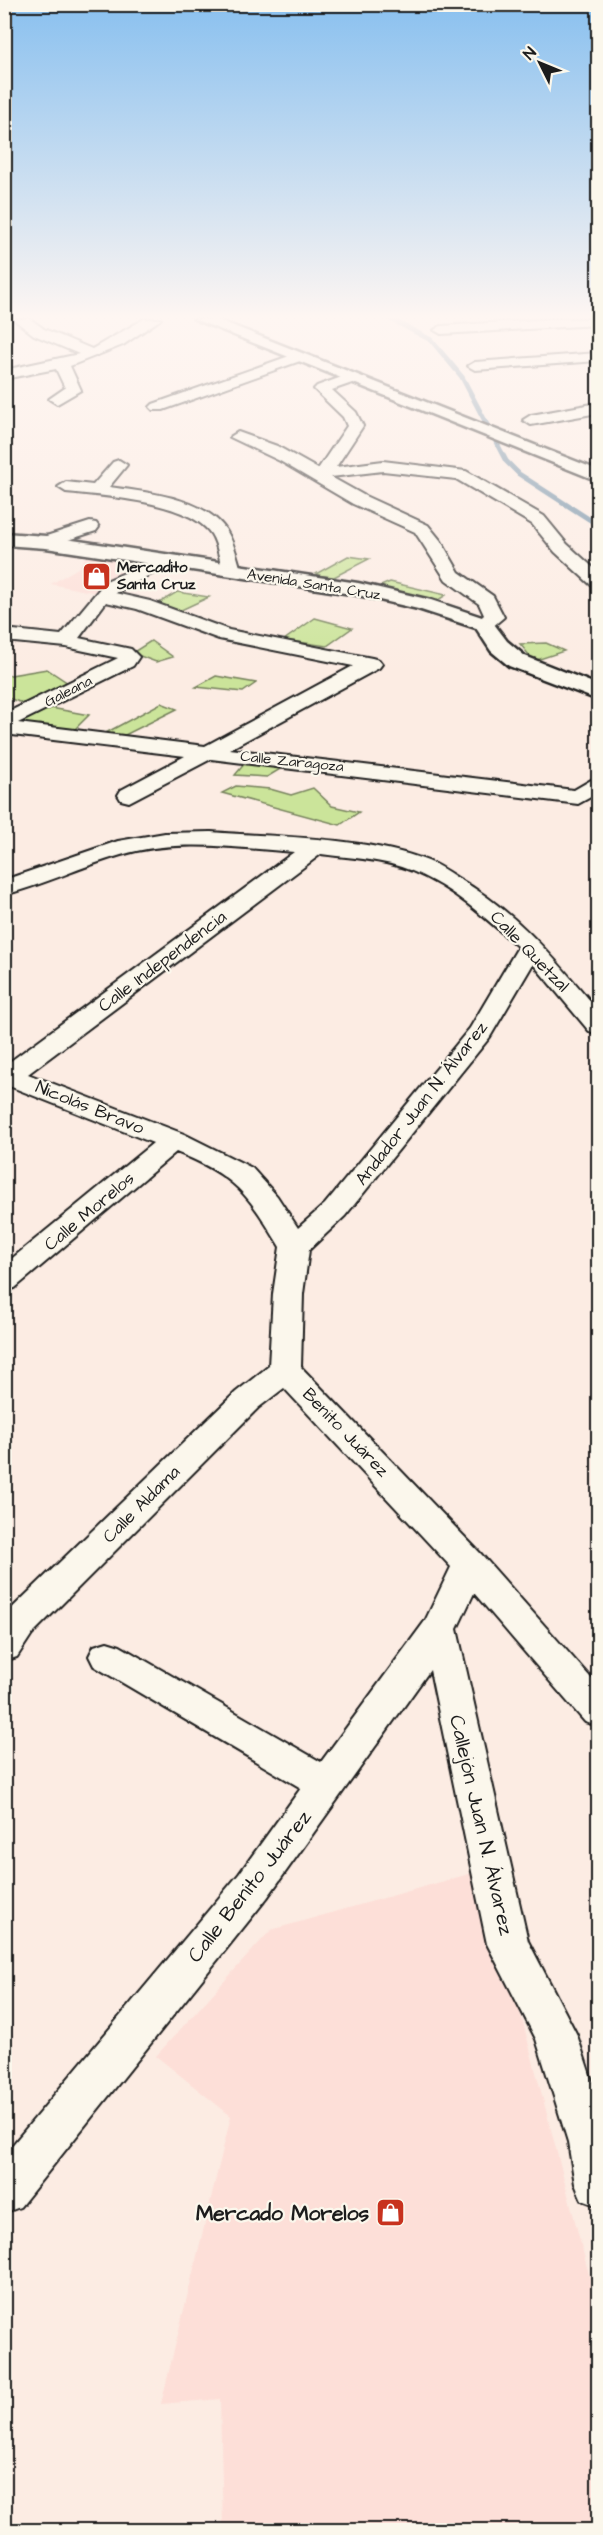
<svg xmlns="http://www.w3.org/2000/svg" width="603" height="2535" font-family="'Architects Daughter',sans-serif">
  <style>
    .built { fill: #fddfd8 }
    .green { fill: #cbe49a; stroke: #74805b; stroke-width: 1.5 }
    .lines { fill: none; stroke-linecap: round; stroke-linejoin: round }
    .stream { stroke: #6989a1; stroke-width: 5 }
    .street-casing { stroke: #1c1c1c; stroke-width: 4 }
    .secondary-casing { stroke: #1c1c1c; stroke-width: 5 }
    .street { fill: #fbf7ec; fill-rule: evenodd }
    .secondary { fill: #fbf7ec; fill-rule: evenodd }
    .labels { text-anchor: middle; stroke-width: 4.5; stroke-linejoin: round; paint-order: stroke }
    .far-poi-label { font-size: 15px; font-weight: bold; fill: #1c1c1c; stroke: #fbf7ec; text-anchor: start }
    .far-street-label { font-size: 15px; fill: #1c1c1c; stroke: #fbf7ec }
    .street-label { font-size: 18px; fill: #1c1c1c; stroke: #fbf7ec }
    .near-street-label { font-size: 21px; fill: #1c1c1c; stroke: #fbf7ec }
    .near-poi-label { font-size: 21px; font-weight: bold; fill: #1c1c1c; stroke: #fbf7ec; text-anchor: end }
  </style>
  <rect width="100%" height="100%" fill="#fcece3"/>
  <filter id="ink" filterUnits="userSpaceOnUse"><feTurbulence type="fractalNoise" baseFrequency=".0167" numOctaves="2"/><feDisplacementMap in="SourceGraphic" scale="12" xChannelSelector="R" yChannelSelector="G"/><feConvolveMatrix kernelMatrix="1 2 1 2 8 2 1 2 1" color-interpolation-filters="sRGB"/></filter>
  <g filter="url(#ink)">
    <!-- built -->
    <g class="built">
      <path d="M86 556 142 560 143 568 96 593 51 584 78 568Z"/>
      <path d="M483 1870 598 2309V2530H223L220 2399 161 2404 231 2116 156 2056 271 1930Z"/>
    </g>
    <!-- green -->
    <g class="green">
      <path d="M348 556 369 559 334 577 314 575Z"/>
      <path d="M390 582 446 595 432 604 371 590Z"/>
      <path d="M177 592 209 597 177 612 157 604Z"/>
      <path d="M315 618 352 628 327 646 284 640Z"/>
      <path d="M151 641 173 657 156 662 132 653Z"/>
      <path d="M546 643 564 651 534 661 520 644Z"/>
      <path d="M47 669 68 683 28 705 5 697V676Z"/>
      <path d="M216 676 256 683 243 692 196 687Z"/>
      <path d="M161 703 177 709 123 736 102 735Z"/>
      <path d="M40 706 89 715 72 732 17 724Z"/>
      <path d="M246 762 282 768 267 777 235 775Z"/>
      <path d="M236 786 270 789 291 795 313 788 332 806 359 812 340 825 222 793Z"/>
    </g>
    <g class="lines">
      <!-- stream -->
      <path class="stream" d="M391 319 431 340 462 377 506 461 519 474 598 525"/>
      <defs>
        <g id="street">
          <path d="M13 319H30L44 329 92 349 144 319H161L123 345 70 366 81 390 57 404 49 399 65 388 56 369 4 379V370L79 354 34 335Z"/>
          <path d="M552 319H598V325L441 334 434 330 441 326Z"/>
          <path d="M598 353V361L475 370 468 366 475 362Z"/>
          <path d="M295 354 300 355 302 358 300 361 163 410H153L150 407 153 404Z"/>
          <path d="M350 374 358 379 355 382 332 390 356 412 363 426 336 467 383 461 466 471 544 516 567 544 598 572V586L591 585 555 552 532 524 456 479 383 471 331 477 365 496 428 525 441 541 459 572 493 596 504 617 491 628H477L474 624 484 615 479 604 446 580 415 532 353 504 280 461 230 437 238 432 277 446 318 469 347 426 343 417 314 389 317 386Z"/>
          <path d="M598 403V413L531 425 523 420 531 415Z"/>
          <path d="M119 460 127 465 109 487C145 492 204 497 226 530 234 542 237 557 241 570L238 574H226C218 562 219 546 211 534 189 501 103 496 66 492L58 487 66 482 93 485 113 462Z"/>
          <path d="M90 522 96 523 99 527 96 531 46 547 37 542 40 538Z"/>
          <path d="M163 556 169 557 172 561 169 565 115 593 150 601 229 630 372 658 379 660 382 664 379 668 230 749 574 790 598 776V793L578 804 211 759 129 802 121 800 118 795 121 790 185 756 4 734V714L118 658 66 647 4 641V629L61 635 106 581ZM106 602 137 609 219 639 353 666 205 746 18 723 133 666 139 657 131 649 79 638Z"/>
          <path d="M211 832C275 837 369 837 428 861 438 865 447 871 456 877 516 911 554 958 598 1010V1034L589 1031 533 964 490 1037 345 1216 309 1250 303 1294 301 1367 482 1555 598 1686V1726L585 1722 474 1593 457 1629 528 1941 577 2035 598 2099V2206L582 2200 575 2184 568 2142 536 2039 487 1944 430 1670 267 1898 20 2207 4 2213V2155L239 1874 301 1788 94 1666 89 1656 94 1646 107 1642 120 1646 321 1762 425 1621 451 1567 284 1388 258 1408 32 1634 17 1657 4 1661 6 1614 236 1392 269 1366 273 1294 280 1247C248 1194 236 1176 176 1152L15 1288 4 1291V1265L153 1143 4 1084V1066L294 852C238 848 177 838 121 855 82 866 44 885 4 895V880L118 841 165 833ZM321 854C351 858 384 859 412 871 453 888 486 918 518 947L470 1028 325 1204 298 1228 277 1196 252 1168 184 1134 28 1074Z"/>
        </g>
        <g id="secondary">
          <path d="M194 319H216L598 470V481Z"/>
          <path d="M4 533 46 536 358 583 431 600 491 620 507 641 525 656 598 685V700L509 666 491 651 476 628 418 609 358 595 46 548 4 545Z"/>
        </g>
      </defs>
      <!-- street casing -->
      <use href="#street" class="street-casing"/>
      <!-- secondary casing -->
      <use href="#secondary" class="secondary-casing"/>
      <!-- street -->
      <use href="#street" class="street"/>
      <!-- secondary -->
      <use href="#secondary" class="secondary"/>
    </g>
  </g>
  <!-- sky -->
  <linearGradient id="sky" x2="0" y2="1"><stop stop-color="#89c0ef"/><stop offset="0.47" stop-color="#fef6f2"/><stop offset="1" stop-color="#fef6f2" stop-opacity="0"/></linearGradient>
  <rect width="603" height="674" fill="url(#sky)"/>
  <!-- icons -->
  <defs>
    <symbol id="shop-square" viewBox="-11 -11 22 22"><rect x="-9" y="-9" width="18" height="18" rx="4" fill="#c8321e" stroke="#fbf7ec"/><path d="M-5-2.5h2.3a2.7 3.5 0 0 1 5.4 0H5L5.5 6h-11ZM-1.5-2.5h3a1.5 2.3 0 0 0-3 0Z" fill="#fff"/></symbol>
  </defs>
  <g fill-rule="evenodd">
    <use href="#shop-square" x="80" y="560" width="33" height="33"/>
    <use href="#shop-square" x="374" y="2196" width="33" height="33"/>
  </g>
  <g class="labels">
    <!-- far-poi labels -->
    <g class="far-poi-label">
      <text x="117" y="572">Mercadito<tspan x="117" dy="17">Santa Cruz</tspan></text>
    </g>
    <!-- far-street labels -->
    <g class="far-street-label">
      <text transform="translate(314 584) rotate(9)" y="5">Avenida Santa Cruz</text>
      <text transform="translate(68 691) rotate(-27)" y="5">Galeana</text>
      <text transform="translate(292 761) rotate(6)" y="5">Calle Zaragoza</text>
    </g>
    <!-- street labels -->
    <g class="street-label">
      <text transform="translate(530 951) rotate(46)" y="6">Calle Quetzal</text>
      <text transform="translate(162 961) rotate(-37)" y="6">Calle Independencia</text>
      <text transform="translate(421 1103) rotate(-52)" y="6">Andador Juan N. Álvarez</text>
      <text transform="translate(90 1107) rotate(22)" y="6">Nicolás Bravo</text>
      <text transform="translate(89 1211) rotate(-40)" y="6">Calle Morelos</text>
      <text transform="translate(346 1432) rotate(46)" y="6">Benito Juárez</text>
      <text transform="translate(141 1504) rotate(-45)" y="6">Calle Aldama</text>
    </g>
    <!-- near-street labels -->
    <g class="near-street-label">
      <text transform="translate(482 1825) rotate(77)" y="7">Callejón Juan N. Álvarez</text>
      <text transform="translate(249 1886) rotate(-52)" y="7">Calle Benito Juárez</text>
    </g>
    <!-- near-poi labels -->
    <g class="near-poi-label">
      <text x="369" y="2220">Mercado Morelos</text>
    </g>
  </g>
  <!-- margin -->
  <rect width="603" height="2535" fill="none" stroke="#fbf7ec" stroke-width="24"/>
  <rect x="12" y="12" width="579" height="2511" fill="none" stroke="#1c1c1c" stroke-width="2" filter="url(#ink)"/>
  <!-- north arrow -->
  <g transform="translate(540 63) rotate(313)" stroke="#fbf7ec" stroke-width="4.5" paint-order="stroke">
  <path d="M0-4.5L10 22L0 15L-10 22Z" fill="#1c1c1c"/>
  <text y="-9" font-size="16" font-weight="bold" text-anchor="middle" fill="#1c1c1c">N</text>
  </g>
</svg>
